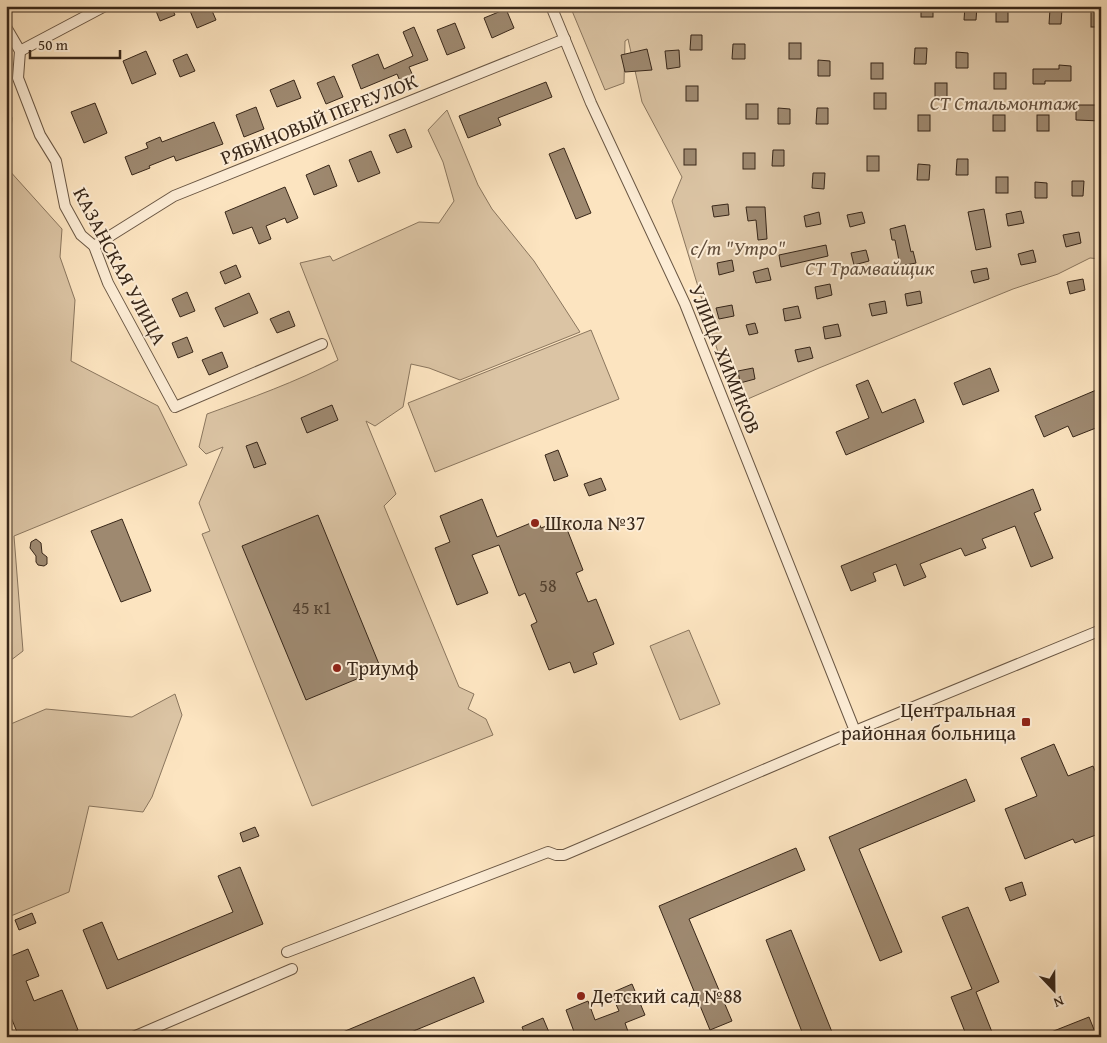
<svg xmlns="http://www.w3.org/2000/svg" width="1107" height="1043" font-family="'Gentium Book Plus',serif">
  <style>
    .green { fill: #dbc4a4; stroke: #8a765e }
    .lines { fill: none; stroke-linecap: round; stroke-linejoin: round }
    .stream { stroke: #85725b; stroke-width: 4 }
    .building { fill: #9e8970; stroke: #382719 }
    .minor-casing { stroke: #695643; stroke-width: 12 }
    .minor { stroke: #fdedd6; stroke-width: 10 }
    .poi-dot { fill: #8f2418; stroke: #fdedd6; stroke-width: 2 }
    .labels { text-anchor: middle; stroke-width: 4; stroke-linejoin: round; paint-order: stroke }
    .number-label { font-size: 18px; fill: #52402f }
    .park-label { font-size: 20px; font-style: italic; fill: #614e3c; stroke: #fdedd6 }
    .street-label { font-size: 20px; fill: #382719; stroke: #fdedd6 }
    .poi-label { font-size: 20px; fill: #382719; stroke: #fdedd6; text-anchor: start }
  </style>
  <rect width="100%" height="100%" fill="#fce4c0"/>
  <filter id="stains"><feTurbulence type="fractalNoise" baseFrequency=".004" numOctaves="4"/><feColorMatrix values="0 0 0 0 .2 0 0 0 0 .09 0 0 0 0 .02 0 0 0 .5 -.17"/></filter>
  <radialGradient id="worn" r=".72"><stop offset=".6" stop-color="#630" stop-opacity="0"/><stop offset="1" stop-color="#630" stop-opacity=".3"/></radialGradient>
  <!-- green -->
  <g class="green">
    <path d="M570 6H1101V259L1090 258 1058 274 1013 289 819 368 734 405 672 201 682 177 642 102 628 39 625 41 624 83 605 90Z"/>
    <path d="M6 101 12 118 8 169 62 229 60 257 75 300 71 361 158 406 187 465 14 536 23 651 6 664Z"/>
    <path d="M447 110 478 185 492 209 534 261 580 332 460 380 429 368 411 364 403 407 375 426 366 421 396 494 384 506 459 687 474 694 468 709 486 719 493 735 312 806 202 534 210 531 199 503 223 447 206 454 199 447 207 414C251 398 296 382 338 360L300 263 330 256 333 261 419 222 439 223 454 201 443 162 428 130Z"/>
    <path d="M591 330 619 399 435 472 408 403Z"/>
    <path d="M689 630 720 704 680 720 650 646Z"/>
    <path d="M175 694 182 715 152 797 143 812 89 806 69 892 6 918V726L46 709 132 717Z"/>
  </g>
  <g class="lines">
    <!-- stream -->
    <path class="stream" d="M6 593 9 632 6 642"/>
  </g>
  <!-- building -->
  <g class="building">
    <path d="M154 6H171L175 15 160 21Z"/>
    <path d="M188 6H210L216 20 197 28Z"/>
    <rect x="921" y="6" width="12" height="11"/>
    <path d="M965 6H977L976 20H964Z"/>
    <rect x="996" y="6" width="12" height="16"/>
    <path d="M506 9 514 28 492 38 484 18Z"/>
    <path d="M1050 9H1062L1061 24H1049Z"/>
    <rect x="1091" y="11" width="10" height="16"/>
    <path d="M455 23 465 48 447 55 437 30Z"/>
    <path d="M414 27 428 60 409 67 413 76 400 81 397 74 361 89 352 65 378 54 384 69 413 56 403 32Z"/>
    <path d="M691 35H702V50H690Z"/>
    <rect x="789" y="43" width="12" height="16"/>
    <path d="M733 44H745V59H732Z"/>
    <path d="M915 48H927L926 64H914Z"/>
    <path d="M647 49 652 70 625 72 621 55Z"/>
    <path d="M679 50 680 67 667 69 665 51Z"/>
    <path d="M146 51 156 74 132 84 123 61Z"/>
    <path d="M956 52 968 53V68H956Z"/>
    <path d="M187 54 195 71 180 77 173 60Z"/>
    <path d="M818 60 830 61V76H818Z"/>
    <rect x="871" y="63" width="12" height="16"/>
    <path d="M1059 65 1071 66V81H1045V84H1033V69H1059Z"/>
    <rect x="994" y="73" width="12" height="16"/>
    <path d="M334 76 343 97 326 104 317 83Z"/>
    <path d="M294 80 301 98 277 107 270 90Z"/>
    <path d="M546 82 552 97 498 118 501 125 468 138 459 116Z"/>
    <rect x="935" y="83" width="12" height="16"/>
    <rect x="686" y="86" width="12" height="15"/>
    <rect x="874" y="93" width="12" height="16"/>
    <path d="M95 103 107 133 84 143 71 112Z"/>
    <rect x="746" y="104" width="12" height="15"/>
    <path d="M1076 105H1101V121L1076 120Z"/>
    <path d="M256 107 264 129 244 137 236 115Z"/>
    <path d="M778 108 790 109V124H778Z"/>
    <path d="M817 108H828V124H816Z"/>
    <rect x="918" y="115" width="12" height="16"/>
    <rect x="993" y="115" width="12" height="16"/>
    <rect x="1037" y="115" width="12" height="16"/>
    <path d="M214 122 223 144 176 161 174 156 149 166 150 168 132 175 125 157 148 148 146 143 160 137 162 142Z"/>
    <path d="M405 129 412 147 397 153 389 135Z"/>
    <path d="M564 148 591 213 576 219 549 154Z"/>
    <rect x="684" y="149" width="12" height="16"/>
    <path d="M773 150H784V166H772Z"/>
    <path d="M371 151 380 173 358 182 349 160Z"/>
    <rect x="743" y="153" width="12" height="16"/>
    <rect x="867" y="156" width="12" height="15"/>
    <path d="M957 159H968V175H956Z"/>
    <path d="M918 164 930 165 929 180H917Z"/>
    <path d="M329 165 337 186 314 195 306 175Z"/>
    <path d="M813 173H825L824 189 812 188Z"/>
    <rect x="996" y="177" width="12" height="16"/>
    <path d="M1072 181H1084L1083 196H1072Z"/>
    <path d="M1035 182 1047 183V198H1035Z"/>
    <path d="M285 187 298 218 287 223 285 218 266 226 271 239 259 244 252 227 233 234 225 212Z"/>
    <path d="M728 204 729 215 714 217 712 206Z"/>
    <path d="M746 207H765L767 239 758 240 756 220 748 221Z"/>
    <path d="M984 209 991 247 976 250 968 212Z"/>
    <path d="M1021 211 1024 223 1008 226 1006 214Z"/>
    <path d="M819 212 821 224 806 227 804 216Z"/>
    <path d="M862 212 865 223 850 227 847 215Z"/>
    <path d="M905 225 911 252 913 251 916 263 900 266 895 240H892L890 229Z"/>
    <path d="M1079 232 1081 243 1066 247 1063 235Z"/>
    <path d="M826 245 828 256 781 267 779 255Z"/>
    <path d="M866 250 869 261 854 265 851 253Z"/>
    <path d="M1033 250 1036 262 1021 265 1018 254Z"/>
    <path d="M732 260 734 271 719 275 717 263Z"/>
    <path d="M236 265 241 277 225 284 220 272Z"/>
    <path d="M768 268 771 280 756 283 753 272Z"/>
    <path d="M987 268 989 279 974 283 971 271Z"/>
    <path d="M1083 279 1085 290 1070 294 1067 282Z"/>
    <path d="M830 284 832 295 817 299 815 287Z"/>
    <path d="M920 291 922 303 907 306 905 294Z"/>
    <path d="M187 292 195 311 180 317 172 299Z"/>
    <path d="M249 293 258 313 224 327 215 308Z"/>
    <path d="M885 301 887 313 872 316 869 304Z"/>
    <path d="M732 305 734 316 719 319 716 308Z"/>
    <path d="M798 306 801 318 785 321 783 309Z"/>
    <path d="M289 311 295 326 277 333 270 319Z"/>
    <path d="M755 323 758 333 749 335 746 325Z"/>
    <path d="M838 324 841 336 825 339 823 327Z"/>
    <path d="M187 337 193 352 178 358 172 343Z"/>
    <path d="M810 347 813 358 798 362 795 350Z"/>
    <path d="M222 352 228 367 209 375 202 360Z"/>
    <path d="M753 368 755 379 740 383 738 371Z"/>
    <path d="M990 368 999 391 963 405 954 383Z"/>
    <path d="M868 380 882 413 915 399 924 422 846 455 836 432 869 418 856 385Z"/>
    <path d="M1101 388V426L1073 437 1068 426 1044 437 1035 416Z"/>
    <path d="M332 405 338 420 307 433 301 418Z"/>
    <path d="M257 442 266 464 254 468 246 446Z"/>
    <path d="M558 450 568 476 554 481 545 455Z"/>
    <path d="M601 478 606 490 589 496 584 484Z"/>
    <path d="M1033 489 1041 510 1034 513 1053 558 1031 567 1015 526 982 539 986 548 965 556 961 548 920 564 926 577 904 586 896 564 873 573 876 581 851 591 841 566Z"/>
    <path d="M482 499 497 537 538 520 541 528 563 519 583 570 576 573 588 602 596 599 614 644 593 653 597 664 574 673 570 662 549 670 531 625 537 622 525 593 519 596 499 545 472 555 488 593 457 605 435 548 450 542 440 516Z"/>
    <path d="M318 515 381 669 306 700 242 546Z"/>
    <path d="M122 519 151 591 121 602 91 531Z"/>
    <path d="M36 539 41 543 42 553 47 557V564L44 566 38 565 36 562V556L30 548 31 542Z"/>
    <path d="M1054 744 1068 776 1093 766 1101 784V833L1075 843 1073 839 1025 859 1005 809 1037 796 1021 758Z"/>
    <path d="M966 779 975 801 859 849 902 952 880 961 829 837Z"/>
    <path d="M255 827 259 836 243 842 240 833Z"/>
    <path d="M796 848 805 870 689 919 732 1021 710 1030 659 906Z"/>
    <path d="M240 867 263 924 107 989 83 930 102 922 118 960 233 912 218 876Z"/>
    <path d="M1022 882 1026 895 1010 901 1005 888Z"/>
    <path d="M968 907 999 982 976 992 994 1037H967L951 997 972 989 942 917Z"/>
    <path d="M32 913 36 923 19 930 15 920Z"/>
    <path d="M791 930 834 1037H804L766 940Z"/>
    <path d="M28 949 39 976 26 981 34 1001 62 990 78 1030 62 1037H19L6 1005V958Z"/>
    <path d="M474 977 484 1002 399 1037H331Z"/>
    <path d="M632 984 645 1015 625 1023 630 1037H605L603 1032 590 1037H576L566 1010 588 1001 595 1020 619 1011 611 993Z"/>
    <path d="M1089 1017 1097 1037H1042L1041 1036Z"/>
    <path d="M543 1018 551 1037H526L522 1027Z"/>
  </g>
  <g class="lines">
    <defs>
      <g id="minor">
        <path d="M551 6 591 103 685 304 855 731"/>
        <path d="M6 27 20 51 18 78 40 135 56 161 65 206 81 235 94 246 108 283 175 407 322 344"/>
        <path d="M20 51 105 6"/>
        <path d="M94 246 174 196 565 39"/>
        <path d="M287 952 548 852 556 855H564L855 731 1101 630"/>
        <path d="M133 1037 292 969"/>
      </g>
    </defs>
    <!-- minor casing -->
    <use href="#minor" class="minor-casing"/>
    <!-- minor -->
    <use href="#minor" class="minor"/>
  </g>
  <!-- markers -->
  <g class="poi-dot">
    <circle cx="535" cy="523" r="5"/>
    <circle cx="337" cy="668" r="5"/>
    <rect x="1021" y="717" width="10" height="10" rx="2.5"/>
    <circle cx="581" cy="996" r="5"/>
  </g>
  <g class="labels">
    <!-- number labels -->
    <g class="number-label">
      <text x="548" y="592">58</text>
      <text x="312" y="614">45 к1</text>
    </g>
    <!-- park labels -->
    <g class="park-label">
      <text x="1004" y="110">СТ Стальмонтаж</text>
      <text x="738" y="255">с/т "Утро"</text>
      <text x="870" y="275">СТ Трамвайщик</text>
    </g>
    <!-- street labels -->
    <g class="street-label">
      <text transform="translate(319 119) rotate(-22)" y="7">РЯБИНОВЫЙ ПЕРЕУЛОК</text>
      <text transform="translate(120 266) rotate(62)" y="7">КАЗАНСКАЯ УЛИЦА</text>
      <text transform="translate(725 359) rotate(68)" y="7">УЛИЦА ХИМИКОВ</text>
    </g>
    <!-- poi labels -->
    <g class="poi-label">
      <text x="545" y="530">Школа №37</text>
      <text x="347" y="675">Триумф</text>
      <text x="1016" y="717" text-anchor="end">Центральная<tspan x="1016" dy="23">районная больница</tspan></text>
      <text x="591" y="1003">Детский сад №88</text>
    </g>
  </g>
  <!-- margin -->
  <rect width="1107" height="1043" fill="none" stroke="#fce4c0" stroke-width="25"/>
  <rect x="8" y="8" width="1092" height="1028" fill="none" stroke="#382719" stroke-width="2.5"/>
  <rect x="12" y="12" width="1082" height="1018" fill="none" stroke="#382719"/>
  <!-- north arrow -->
  <g transform="translate(1054 990) rotate(158)" stroke="#fdedd6" stroke-width="4" paint-order="stroke">
  <path d="M0-4L9 19L0 12L-9 19Z" fill="#382719"/>
  <text y="-8" font-size="14" font-weight="bold" text-anchor="middle" fill="#382719">N</text>
  </g>
  <!-- scale -->
  <path d="M30 50v8h90v-8" fill="none" stroke="#382719" stroke-width="2.5"/>
  <text x="38" y="50" font-size="15" fill="#382719" stroke="#fdedd6" stroke-width="4" paint-order="stroke">50 m</text>
  <rect width="100%" height="100%" filter="url(#stains)"/>
  <rect width="100%" height="100%" fill="url(#worn)"/>
</svg>
